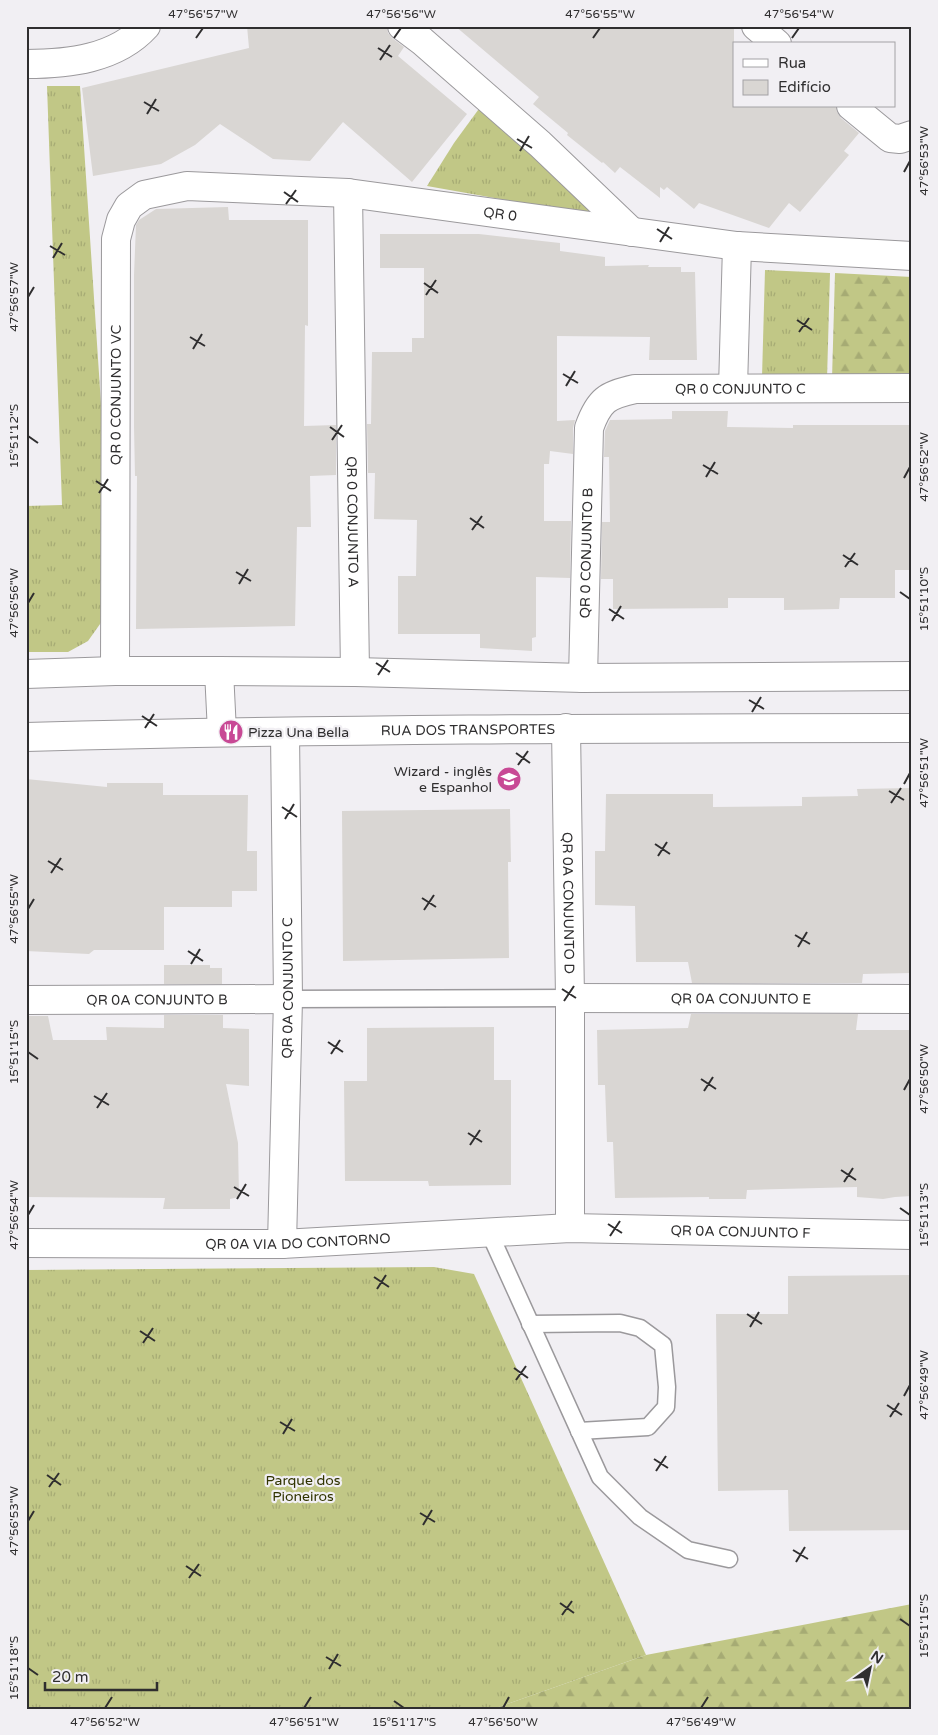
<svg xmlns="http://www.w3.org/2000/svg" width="938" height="1735" font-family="'Varela Round',sans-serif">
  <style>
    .grass { fill: url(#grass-tufts) }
    .forest { fill: url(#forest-firs) }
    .building { fill: #d9d6d3 }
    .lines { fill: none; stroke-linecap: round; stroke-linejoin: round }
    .service-casing { stroke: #9b999c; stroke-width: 19 }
    .minor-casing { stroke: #9b999c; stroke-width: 30 }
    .tertiary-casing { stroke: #9b999c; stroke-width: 30 }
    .service { stroke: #fff; stroke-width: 16 }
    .minor { stroke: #fff; stroke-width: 28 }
    .tertiary { stroke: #fff; stroke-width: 28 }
    .ticks { fill: none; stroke: #2f2e2f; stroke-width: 2 }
    .labels { text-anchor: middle; stroke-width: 4.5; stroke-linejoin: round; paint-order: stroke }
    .street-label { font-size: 14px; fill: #2f2e2f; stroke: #f1eff3 }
    .poi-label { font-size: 14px; fill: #2f2e2f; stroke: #f1eff3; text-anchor: start }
    .park-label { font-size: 14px; fill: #313400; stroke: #f1eff3 }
    .neatline { fill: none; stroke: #2f2e2f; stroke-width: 2 }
    .ticks-label { font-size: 12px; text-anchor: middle; fill: #2f2e2f }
  </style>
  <defs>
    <pattern id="grass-tufts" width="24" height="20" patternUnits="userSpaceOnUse" patternTransform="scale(1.25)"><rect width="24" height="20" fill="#c1c786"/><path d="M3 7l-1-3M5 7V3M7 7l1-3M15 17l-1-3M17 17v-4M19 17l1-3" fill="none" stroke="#a6ab74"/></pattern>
    <pattern id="forest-firs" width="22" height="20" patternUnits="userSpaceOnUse" patternTransform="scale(1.25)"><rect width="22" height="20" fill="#c1c786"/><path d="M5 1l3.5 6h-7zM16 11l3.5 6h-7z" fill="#a6ab74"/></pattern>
  </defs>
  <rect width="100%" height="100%" fill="#f1eff3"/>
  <!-- grass -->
  <g class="grass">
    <path d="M47 86H80L107 495 105 617 88 641 68 652H26V506L62 505Z"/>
    <path d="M481 106 602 217 427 186 454 143Z"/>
    <path d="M765 270 830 273 827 379 762 377Z"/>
    <path d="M434 1267 474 1274 646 1655 493 1709H26V1270Z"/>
  </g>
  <!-- forest -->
  <g class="forest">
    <path d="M835 273 912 277V378L832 379Z"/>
    <path d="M912 1604V1709H493L646 1655Z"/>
  </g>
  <!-- building -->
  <g class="building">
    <path d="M247 26H387L388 33 392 38 404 47 398 56 467 114 412 182 343 122 310 161 273 159 220 124 195 145 161 164 93 176 82 88 249 48Z"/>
    <path d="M455 26H734V106H836L837 112 841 118 859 133 844 151 849 155 800 212 789 203 769 228 699 203 694 209 667 187 664 190 660 187V198L620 167 615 173 603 162 602 163 567 135 568 133 533 104 539 97Z"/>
    <path d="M228 207 229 220H308V326L305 325 304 426 336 425V475L310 476 311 527H297L295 626 136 629 137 476H135L134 427V275L136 225 139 220 156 209Z"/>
    <path d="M380 234H479L560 243V251L605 257V266L649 265 648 267H681V272H695L697 360H649L650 337 557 336V421L575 420 573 428V454L550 451 549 464H544V521H571L570 578 536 577V637L532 638V651L480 648V634H398V576H416L417 520 374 519 375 473H368L367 424H371L372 352H412V338H424V268H380Z"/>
    <path d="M672 411H728L727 427 793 428V425H912V570H895V598H840L839 609 784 610V598H728V608L613 609V579H601L602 522H610L609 457H604L605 431 610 420 672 419Z"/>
    <path d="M26 779 107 787V783H163V795H248L247 851H257V891H232V907H164V950H94L89 954 26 951Z"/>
    <path d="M912 788V973L863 974 862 983H692L688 962H636L635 906 595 905V851H605L606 794H713V807L802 806V797L858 796 857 789Z"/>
    <path d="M510 809 511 862H508L509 958 343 961 342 811Z"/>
    <path d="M164 965H210V968H222V984H164Z"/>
    <path d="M691 1014H858L856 1030H912V1196L895 1197 883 1199 857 1197V1187L747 1190 746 1199H709V1197L615 1198 613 1142H607L605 1085H598L597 1030 688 1028Z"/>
    <path d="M164 1015H223V1028L249 1029V1086L226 1084 238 1143 239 1197 230 1199V1209H163L165 1198 26 1197V1016H48L53 1040H107L106 1027 164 1028Z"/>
    <path d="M494 1027V1080H511V1185L429 1186 428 1181H345L344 1081H367V1028Z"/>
    <path d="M912 1275V1530L789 1531 788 1490 718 1491 716 1314H788V1276Z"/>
  </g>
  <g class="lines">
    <defs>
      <g id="service">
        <path d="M288 999 570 998"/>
        <path d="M489 1232 600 1477 640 1517 688 1550 729 1559"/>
        <path d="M530 1324 620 1323 640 1328 663 1345 667 1387 666 1407 648 1427 579 1431"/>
      </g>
      <g id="minor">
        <path d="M402 26 422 41 540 144 632 232"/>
        <path d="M756 26 777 44"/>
        <path d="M26 64C68 64 116 59 146 26"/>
        <path d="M851 106 890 138 900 139 912 135"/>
        <path id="s1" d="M348 193 355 672"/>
        <path d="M733 388 737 246"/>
        <path id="s2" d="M115 671 116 239 121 220 129 206 144 195 187 186 348 193 737 246 912 256"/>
        <path id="s3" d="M583 678 589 428C599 400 607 395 635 389L912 388"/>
        <path id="s4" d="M566 728 570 998V1228"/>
        <path id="s5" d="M570 998 912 999"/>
        <path id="s6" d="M26 1000 288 999"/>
        <path id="s7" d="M26 1243 282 1244 570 1228 912 1235"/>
        <path id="s8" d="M282 1244 288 999 285 732"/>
      </g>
      <g id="tertiary">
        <path d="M219 671 222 732"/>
        <path d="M26 674 115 671H219L355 672 583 678 912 676"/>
        <path id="s9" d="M26 737C321 729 617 728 912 728"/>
      </g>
    </defs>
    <!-- service casing -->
    <use href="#service" class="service-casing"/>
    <!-- minor casing -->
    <use href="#minor" class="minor-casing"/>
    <!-- tertiary casing -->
    <use href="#tertiary" class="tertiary-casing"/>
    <!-- service -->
    <use href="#service" class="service"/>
    <!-- minor -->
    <use href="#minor" class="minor"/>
    <!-- tertiary -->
    <use href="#tertiary" class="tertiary"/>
  </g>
  <!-- ticks -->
  <path class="ticks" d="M196 38 203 28M394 38 401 28M593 38 600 28M792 38 799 28M378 48 392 57M380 60 390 45M144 102 159 111M147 114 156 99M517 139 532 148M520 151 529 136M904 172 910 161M284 192 298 202M286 204 296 190M657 229 672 239M660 242 669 227M50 246 65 255M53 258 62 243M424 283 438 293M426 295 436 280M28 297 34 287M797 320 812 330M799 332 809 318M190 337 205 346M193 349 202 334M563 374 578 383M566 386 575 371M330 427 344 437M28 436 38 443M332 440 342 425M703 465 718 474M706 477 715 462M904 478 910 467M96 481 111 491M99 493 108 479M470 518 484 528M472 530 482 516M843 555 858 565M845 567 855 553M236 572 251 581M239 584 248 569M900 592 910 599M28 603 34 593M609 609 624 619M612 621 621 606M376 663 390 672M378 675 388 660M749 700 764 709M752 712 761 697M142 716 157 726M145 728 154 714M516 753 530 763M518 765 528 751M904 784 910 773M889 791 904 800M891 803 901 788M282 807 297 817M285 819 294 804M655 844 670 854M658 856 667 842M48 861 63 870M51 873 61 858M422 898 436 907M28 909 34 899M424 910 434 895M795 935 810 944M798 947 807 932M188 951 203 961M191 964 200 949M562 989 576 998M564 1001 574 986M328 1042 343 1052M28 1052 38 1059M331 1054 340 1040M701 1079 716 1089M904 1090 910 1079M704 1091 713 1077M94 1096 109 1105M97 1108 107 1093M468 1133 482 1142M470 1145 480 1130M841 1170 856 1180M844 1182 853 1168M234 1187 249 1196M237 1199 246 1184M900 1208 910 1215M28 1215 34 1205M608 1224 622 1233M610 1236 620 1221M374 1277 389 1287M377 1289 386 1275M747 1314 762 1324M750 1327 759 1312M140 1331 155 1341M143 1343 153 1328M514 1368 528 1378M516 1380 526 1366M904 1396 910 1385M887 1405 902 1415M890 1417 899 1403M280 1422 295 1431M283 1434 292 1419M654 1459 668 1468M656 1471 666 1456M47 1475 61 1485M49 1487 59 1473M420 1513 435 1522M28 1521 34 1511M423 1525 432 1510M793 1550 808 1559M796 1562 805 1547M186 1566 201 1576M189 1578 199 1564M560 1603 574 1613M562 1615 572 1601M900 1619 910 1626M326 1657 341 1666M28 1668 38 1675M329 1669 338 1654M394 1701 404 1708M105 1708 112 1697M304 1708 311 1697M503 1708 509 1697M701 1708 708 1697"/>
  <!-- icons -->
  <defs>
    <symbol id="restaurant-disc" viewBox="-11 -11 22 22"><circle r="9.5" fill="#c84995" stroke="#f1eff3"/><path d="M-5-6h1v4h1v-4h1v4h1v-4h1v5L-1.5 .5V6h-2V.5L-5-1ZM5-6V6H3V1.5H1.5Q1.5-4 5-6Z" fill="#fff"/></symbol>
    <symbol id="school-disc" viewBox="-11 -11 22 22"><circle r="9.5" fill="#c84995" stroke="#f1eff3"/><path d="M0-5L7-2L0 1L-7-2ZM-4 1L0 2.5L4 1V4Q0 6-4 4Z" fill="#fff"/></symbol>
  </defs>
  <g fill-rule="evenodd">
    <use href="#restaurant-disc" x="217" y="718" width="28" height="28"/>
    <use href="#school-disc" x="495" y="765" width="28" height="28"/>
  </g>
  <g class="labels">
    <!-- street labels -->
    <g class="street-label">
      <text dy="5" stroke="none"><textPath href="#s2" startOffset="845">QR 0</textPath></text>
      <text dy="5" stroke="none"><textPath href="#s3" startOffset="420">QR 0 CONJUNTO C</textPath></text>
      <text dy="5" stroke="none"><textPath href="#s2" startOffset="276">QR 0 CONJUNTO VC</textPath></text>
      <text dy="5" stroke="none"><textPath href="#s1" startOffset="329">QR 0 CONJUNTO A</textPath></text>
      <text dy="5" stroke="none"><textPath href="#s3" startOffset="125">QR 0 CONJUNTO B</textPath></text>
      <text dy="5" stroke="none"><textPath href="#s9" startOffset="442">RUA DOS TRANSPORTES</textPath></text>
      <text dy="5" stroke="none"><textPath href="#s4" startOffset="175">QR 0A CONJUNTO D</textPath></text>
      <text dy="5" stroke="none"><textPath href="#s8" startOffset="256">QR 0A CONJUNTO C</textPath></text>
      <text dy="5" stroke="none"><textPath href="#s5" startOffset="171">QR 0A CONJUNTO E</textPath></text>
      <text dy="5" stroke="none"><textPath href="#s6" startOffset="131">QR 0A CONJUNTO B</textPath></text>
      <text dy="5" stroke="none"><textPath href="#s7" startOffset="715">QR 0A CONJUNTO F</textPath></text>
      <text dy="5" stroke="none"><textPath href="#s7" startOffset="272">QR 0A VIA DO CONTORNO</textPath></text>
    </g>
    <!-- poi labels -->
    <g class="poi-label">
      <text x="248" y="737">Pizza Una Bella</text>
      <text x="492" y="776" text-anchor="end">Wizard - inglês<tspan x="492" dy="16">e Espanhol</tspan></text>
    </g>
    <!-- park labels -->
    <g class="park-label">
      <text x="303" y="1485">Parque dos<tspan x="303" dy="16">Pioneiros</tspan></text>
    </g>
  </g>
  <!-- border -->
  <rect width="938" height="1735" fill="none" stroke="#f1eff3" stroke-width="55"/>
  <!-- legend -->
  <rect x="733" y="42" width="162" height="65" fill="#f1eff3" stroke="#a3a2a5"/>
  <rect x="743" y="59" width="25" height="8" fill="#ffffff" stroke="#a3a2a5"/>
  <text x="778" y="68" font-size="15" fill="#2f2e2f">Rua</text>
  <rect x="743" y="80" width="25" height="15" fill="#d9d6d3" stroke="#a3a2a5"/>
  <text x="778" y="92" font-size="15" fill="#2f2e2f">Edifício</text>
  <!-- north arrow -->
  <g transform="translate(870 1668) rotate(33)" stroke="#f1eff3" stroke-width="4" paint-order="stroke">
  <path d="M0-4L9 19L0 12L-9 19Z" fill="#2f2e2f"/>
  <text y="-8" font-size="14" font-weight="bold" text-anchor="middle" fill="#2f2e2f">N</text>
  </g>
  <!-- scale -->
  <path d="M45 1682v8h112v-8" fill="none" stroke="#2f2e2f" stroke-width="2.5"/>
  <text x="52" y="1682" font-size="15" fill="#2f2e2f" stroke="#f1eff3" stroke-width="4" paint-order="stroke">20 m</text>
  <rect x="28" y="28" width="882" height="1680" class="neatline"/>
  <g class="ticks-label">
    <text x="203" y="18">47°56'57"W</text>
    <text x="401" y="18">47°56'56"W</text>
    <text x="600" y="18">47°56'55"W</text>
    <text x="799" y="18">47°56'54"W</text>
    <text transform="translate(924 161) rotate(-90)" y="4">47°56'53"W</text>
    <text transform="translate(14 297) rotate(-90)" y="4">47°56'57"W</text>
    <text transform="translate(14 436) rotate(-90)" y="4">15°51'12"S</text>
    <text transform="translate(924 467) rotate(-90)" y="4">47°56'52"W</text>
    <text transform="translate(924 599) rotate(-90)" y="4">15°51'10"S</text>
    <text transform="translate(14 603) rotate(-90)" y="4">47°56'56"W</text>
    <text transform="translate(924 773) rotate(-90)" y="4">47°56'51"W</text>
    <text transform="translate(14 909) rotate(-90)" y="4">47°56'55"W</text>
    <text transform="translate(14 1052) rotate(-90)" y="4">15°51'15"S</text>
    <text transform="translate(924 1079) rotate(-90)" y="4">47°56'50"W</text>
    <text transform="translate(14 1215) rotate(-90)" y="4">47°56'54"W</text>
    <text transform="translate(924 1215) rotate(-90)" y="4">15°51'13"S</text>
    <text transform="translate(924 1385) rotate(-90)" y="4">47°56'49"W</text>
    <text transform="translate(14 1521) rotate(-90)" y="4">47°56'53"W</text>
    <text transform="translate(924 1626) rotate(-90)" y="4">15°51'15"S</text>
    <text transform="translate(14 1668) rotate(-90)" y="4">15°51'18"S</text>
    <text x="105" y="1726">47°56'52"W</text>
    <text x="304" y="1726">47°56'51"W</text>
    <text x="404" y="1726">15°51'17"S</text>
    <text x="503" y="1726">47°56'50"W</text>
    <text x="701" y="1726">47°56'49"W</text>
  </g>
</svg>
